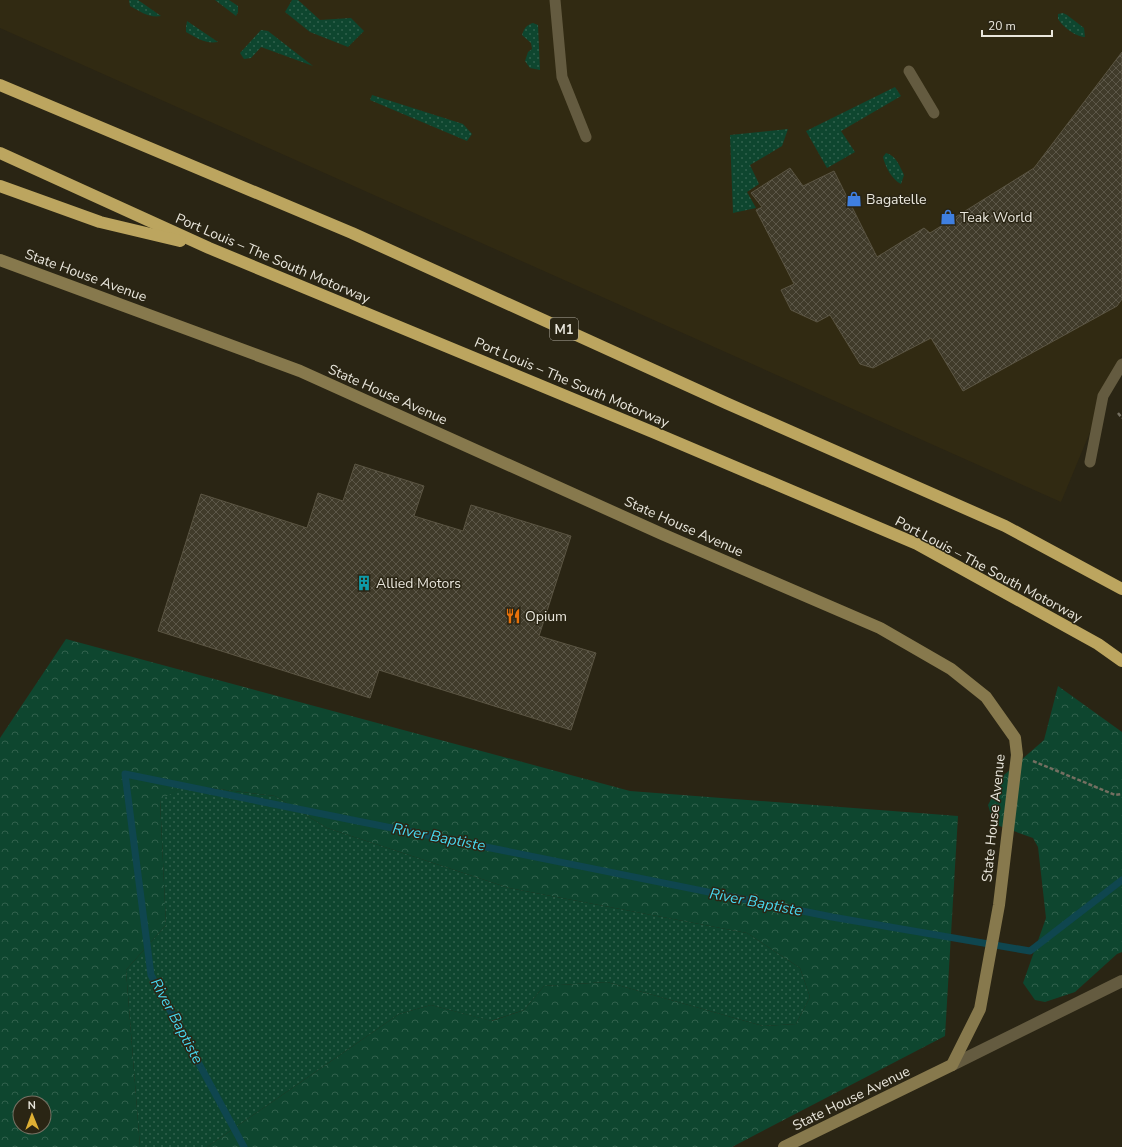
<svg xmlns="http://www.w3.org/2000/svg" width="1122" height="1147" font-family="'Nunito Sans',sans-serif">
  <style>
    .built { fill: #312a12 }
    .grass { fill: url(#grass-dots) }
    .forest { fill: url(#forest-crowns); fill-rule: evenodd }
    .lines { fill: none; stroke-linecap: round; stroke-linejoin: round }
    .stream { stroke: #0f464f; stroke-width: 7 }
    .building { fill: url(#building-cross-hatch); stroke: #5b5543 }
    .path { stroke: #746f61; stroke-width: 2.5; stroke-dasharray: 4 2; stroke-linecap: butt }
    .lane { stroke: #645b40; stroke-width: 11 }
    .street { stroke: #645b40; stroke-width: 12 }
    .secondary { stroke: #87794d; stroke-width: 12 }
    .highway { stroke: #bca55f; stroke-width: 12 }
    .labels { text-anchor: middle; stroke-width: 3; stroke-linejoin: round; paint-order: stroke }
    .shield { fill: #2a2514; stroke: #b0aca0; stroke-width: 1 }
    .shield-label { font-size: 13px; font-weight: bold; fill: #e9e6dc }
    .poi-label { font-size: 14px; fill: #e9e6dc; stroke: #2a2514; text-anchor: start }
    .street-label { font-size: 14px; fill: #e9e6dc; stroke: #2a2514 }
    .water-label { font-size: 15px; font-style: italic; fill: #47d8f0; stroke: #2a2514 }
  </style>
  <defs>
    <pattern id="grass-dots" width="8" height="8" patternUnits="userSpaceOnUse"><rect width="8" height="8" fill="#0e462f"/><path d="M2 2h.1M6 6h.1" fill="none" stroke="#31614d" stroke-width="1.8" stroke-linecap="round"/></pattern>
    <pattern id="forest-crowns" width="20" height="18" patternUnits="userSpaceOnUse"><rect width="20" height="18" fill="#0e462f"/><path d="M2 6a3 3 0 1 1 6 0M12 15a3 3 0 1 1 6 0" fill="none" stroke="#31614d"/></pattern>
    <pattern id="building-cross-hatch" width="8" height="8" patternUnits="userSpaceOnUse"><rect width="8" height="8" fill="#403b2a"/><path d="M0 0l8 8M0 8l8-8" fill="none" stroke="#5c5748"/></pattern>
  </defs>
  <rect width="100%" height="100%" fill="#2a2514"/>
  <!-- built -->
  <path class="built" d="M0 0H1122V355L1061 502 0 28Z"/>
  <!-- grass -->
  <g class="grass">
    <path d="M129 0H138L161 16C149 18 141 12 130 6Z"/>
    <path d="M215 0H229L238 6V12L236 16Z"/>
    <path d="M292 0H298L320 20 351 18 364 31 348 47 310 32 285 12Z"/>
    <path d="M1063 13 1067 15 1084 28 1085 37C1076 37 1063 27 1058 19V14Z"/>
    <path d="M187 21 218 42C205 44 197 38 186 32V27Z"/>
    <path d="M533 23 538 25 540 70 530 68 525 61 528 52 532 49 531 43 522 35C524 29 526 25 533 23Z"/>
    <path d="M261 30 268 31 313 66 261 47 251 58 244 59 240 53Z"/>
    <path d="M895 87 901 96 841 131 855 152 827 168 806 131Z"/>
    <path d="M372 95 463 124 472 134 467 141 370 100Z"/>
    <path d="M788 129 782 146 750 165 759 184 747 192 756 208 733 213 730 135Z"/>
    <path d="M886 153C896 155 900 167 904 175L901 184C892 180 885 166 883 157Z"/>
    <path d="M187 785 275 796 327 828 509 888 747 933 800 968 810 997 796 1024 763 1026 607 982 544 986 524 1010 491 1021 431 1005 399 1014 207 1147H140L126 970 166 925 160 799Z"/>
  </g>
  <!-- forest -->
  <g class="forest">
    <path d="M66 639 630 791 958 816 945 1036 732 1147H207L399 1014 431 1005 492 1021 524 1010 544 986 607 982 763 1026 796 1024 810 997 800 968 747 933 509 888 327 828 275 796 187 785 160 800 166 925 126 970 140 1147H0V738ZM20 1103H44V1127H20Z"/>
    <path d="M1058 686 1122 732V952L1117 954 1075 992 1045 1002 1035 1000 1023 983 1046 918 1038 847 1033 838 994 824 988 805 1004 775 1044 740Z"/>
  </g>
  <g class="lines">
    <!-- stream -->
    <path class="stream" d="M244 1147 151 975 125 774 832 917 1030 951 1122 880"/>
  </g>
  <!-- building -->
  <g class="building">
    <path d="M1122 52V299L1117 306 963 391 931 338 873 368 860 364 830 315 817 322 791 310 781 290 794 284 756 210 762 207 751 193 790 168 803 186 834 171 877 257 924 228 930 233 1034 168Z"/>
    <path d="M355 464 424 486 414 516 463 531 471 505 571 536 539 636 596 653 571 730 379 670 370 698 158 631 201 494 307 528 318 493 343 501Z"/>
  </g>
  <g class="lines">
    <!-- path -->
    <g class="path">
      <path d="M1118 413 1122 418"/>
      <path d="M1033 761 1115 795 1122 794"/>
    </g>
    <!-- lane -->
    <g class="lane">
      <path d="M555 0 562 77 586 137"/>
      <path d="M909 71 934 113"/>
      <path d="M1090 462 1103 396 1122 364"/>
    </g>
    <!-- street -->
    <path class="street" d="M952 1065 1122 981"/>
    <!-- secondary -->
    <path class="secondary" d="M0 260 300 371 662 534 880 628 951 669 986 697 1015 738 1017 755 999 905 980 1009 952 1065 784 1147"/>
    <!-- highway -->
    <g class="highway">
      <path d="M0 85 352 233 726 403 1005 526 1122 589"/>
      <path d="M0 153 209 248 655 433 917 544 1098 644 1122 661"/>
      <path d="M0 186 100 222 180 241"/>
    </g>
  </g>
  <!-- icons -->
  <defs>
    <symbol id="shop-bare" viewBox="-9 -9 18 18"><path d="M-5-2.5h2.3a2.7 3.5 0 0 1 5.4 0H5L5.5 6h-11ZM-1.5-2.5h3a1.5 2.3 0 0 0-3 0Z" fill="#3f7fe0" stroke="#2a2514" stroke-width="2.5" paint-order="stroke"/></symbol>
    <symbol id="building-bare" viewBox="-9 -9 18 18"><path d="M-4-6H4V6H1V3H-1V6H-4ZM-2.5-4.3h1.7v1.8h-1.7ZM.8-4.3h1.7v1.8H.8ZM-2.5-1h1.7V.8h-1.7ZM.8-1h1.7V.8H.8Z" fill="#0f9aa8" stroke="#2a2514" stroke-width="2.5" paint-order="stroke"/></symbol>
    <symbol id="restaurant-bare" viewBox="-9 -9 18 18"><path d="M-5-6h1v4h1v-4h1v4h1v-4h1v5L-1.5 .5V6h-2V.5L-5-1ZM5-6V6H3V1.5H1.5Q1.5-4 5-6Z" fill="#e8710a" stroke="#2a2514" stroke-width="2.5" paint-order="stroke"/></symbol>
  </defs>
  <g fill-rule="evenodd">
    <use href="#shop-bare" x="843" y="188" width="22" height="22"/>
    <use href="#shop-bare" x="937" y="206" width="22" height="22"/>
    <use href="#building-bare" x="353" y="572" width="22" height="22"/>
    <use href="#restaurant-bare" x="502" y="605" width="22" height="22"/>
  </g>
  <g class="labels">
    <!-- shield labels -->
    <rect class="shield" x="550" y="318" width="28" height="22" rx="3"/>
    <g class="shield-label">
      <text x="564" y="334">M1</text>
    </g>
    <!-- poi labels -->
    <g class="poi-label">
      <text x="866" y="204">Bagatelle</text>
      <text x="960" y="222">Teak World</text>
      <text x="376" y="588">Allied Motors</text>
      <text x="525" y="621">Opium</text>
    </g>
    <!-- street labels -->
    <g class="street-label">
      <text transform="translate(273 258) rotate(23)" y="5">Port Louis – The South Motorway</text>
      <text transform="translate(86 275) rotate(20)" y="5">State House Avenue</text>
      <text transform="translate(572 382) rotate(23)" y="5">Port Louis – The South Motorway</text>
      <text transform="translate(388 394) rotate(24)" y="5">State House Avenue</text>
      <text transform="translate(684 526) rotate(24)" y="5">State House Avenue</text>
      <text transform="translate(989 569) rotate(28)" y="5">Port Louis – The South Motorway</text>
      <text transform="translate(993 818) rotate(-84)" y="5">State House Avenue</text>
      <text transform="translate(851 1098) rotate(-26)" y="5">State House Avenue</text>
    </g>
    <!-- water labels -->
    <g class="water-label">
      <text transform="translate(439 837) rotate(11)" y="5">River Baptiste</text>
      <text transform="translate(756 902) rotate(11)" y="5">River Baptiste</text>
      <text transform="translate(177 1021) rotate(62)" y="5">River Baptiste</text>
    </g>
  </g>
  <!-- north arrow -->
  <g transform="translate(32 1115) rotate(359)"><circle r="19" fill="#2a2514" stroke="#767264"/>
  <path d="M0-3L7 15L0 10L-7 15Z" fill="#dfb034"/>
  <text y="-6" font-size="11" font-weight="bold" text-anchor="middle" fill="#e9e6dc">N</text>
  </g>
  <!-- scale -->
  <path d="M982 30v6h70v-6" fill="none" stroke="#e9e6dc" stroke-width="2"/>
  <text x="988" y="30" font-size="12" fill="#e9e6dc" stroke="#2a2514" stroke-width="3" paint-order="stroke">20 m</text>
</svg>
